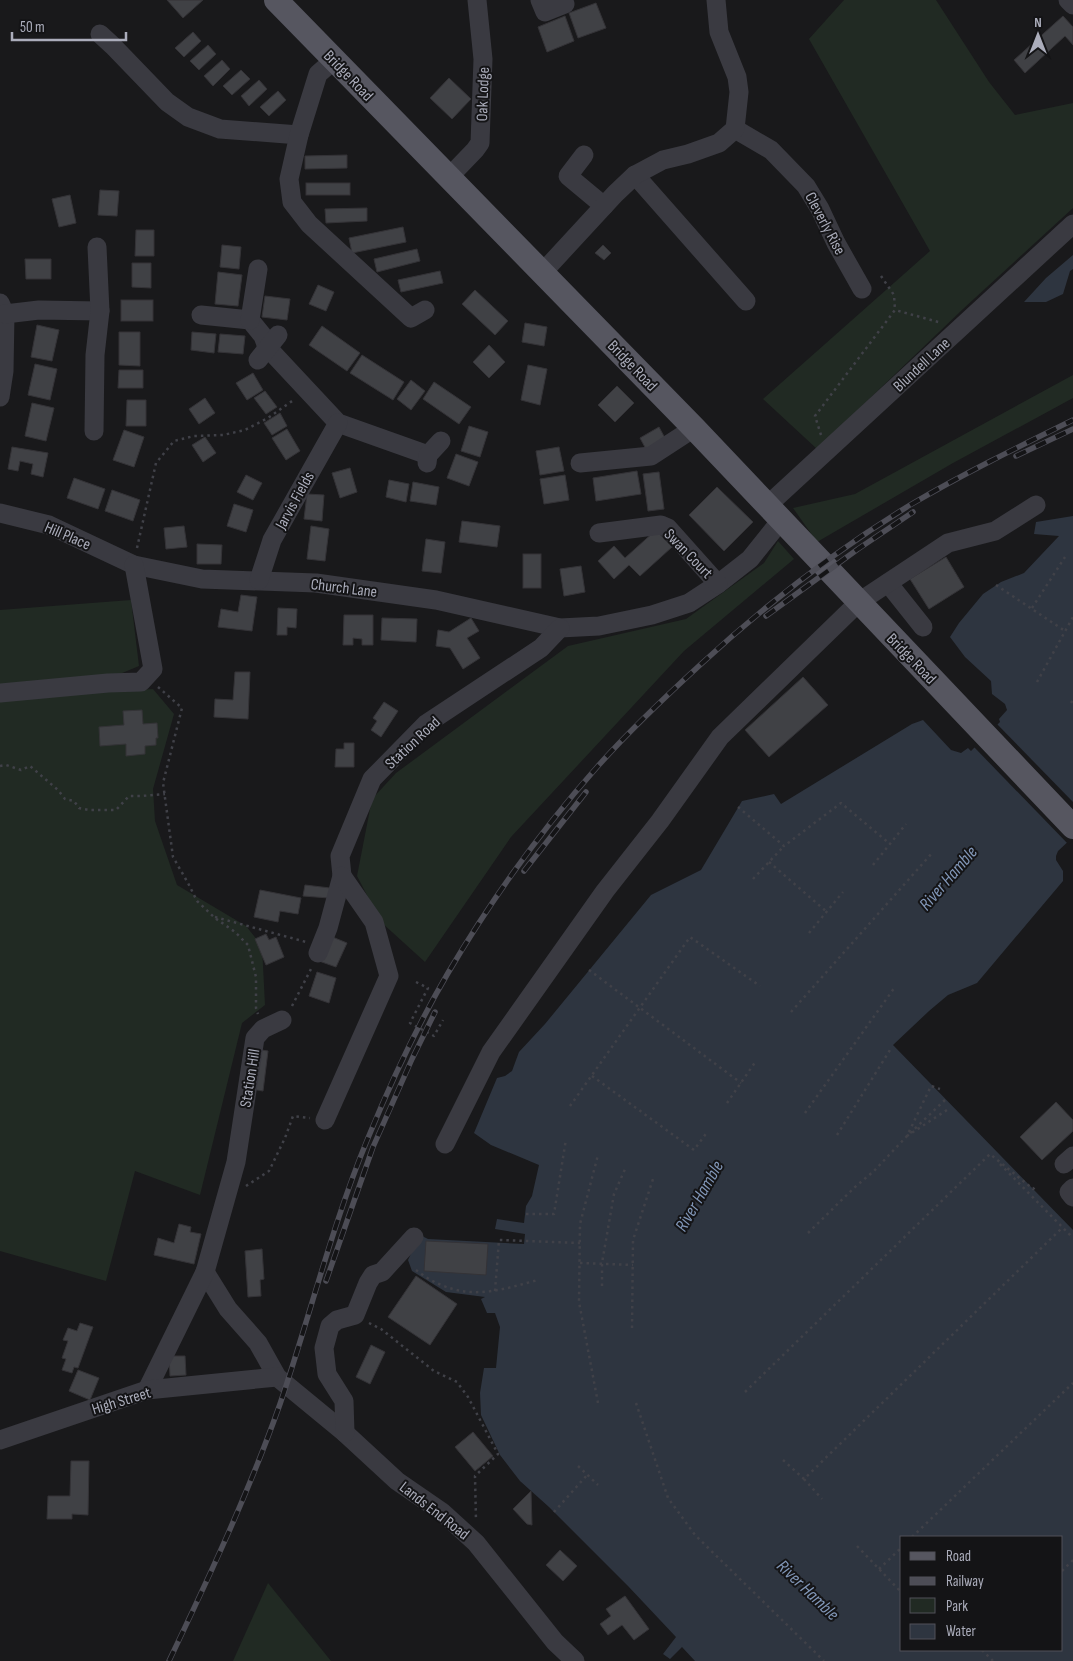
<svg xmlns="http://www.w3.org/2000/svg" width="1073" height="1661" font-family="'Sofia Sans Condensed',sans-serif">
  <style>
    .green { fill: #212a23 }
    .water { fill: #2e3540; fill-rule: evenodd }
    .pier { fill: #19191b }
    .building { fill: #404145; stroke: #343337 }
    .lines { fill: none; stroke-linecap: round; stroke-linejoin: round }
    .path { stroke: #404148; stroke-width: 2.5; stroke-dasharray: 2.5 4; stroke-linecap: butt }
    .minor { stroke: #3a3a41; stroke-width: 19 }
    .major { stroke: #565660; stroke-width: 24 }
    .rail-casing { stroke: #4d4d56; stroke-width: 5.5 }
    .rail { stroke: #141416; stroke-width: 4; stroke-dasharray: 11; stroke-linecap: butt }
    .labels { text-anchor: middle; stroke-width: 4; stroke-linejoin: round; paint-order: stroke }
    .street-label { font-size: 16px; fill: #abadbb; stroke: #141416 }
    .water-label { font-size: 18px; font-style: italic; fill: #8196b7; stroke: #141416 }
  </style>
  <rect width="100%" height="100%" fill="#19191b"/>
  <!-- green -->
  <g class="green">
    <path d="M844 0H936L989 82 1015 115 1073 103V208L963 309 817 449 763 399 930 251 809 39Z"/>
    <path d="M1073 375V398L953 463 817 542 793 508 855 494Z"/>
    <path d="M778 541 794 559 684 651 511 837 425 962 381 922 357 876 372 799 396 773 568 646 686 619 764 563Z"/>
    <path d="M131 600 139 666 115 676 0 687V610Z"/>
    <path d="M153 689 174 714 153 789 155 821 177 885 246 926 262 946 265 1005 242 1023 200 1195 135 1171 106 1281 0 1251V699Z"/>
    <path d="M268 1583 331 1661H233Z"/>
  </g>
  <!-- water -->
  <g class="water">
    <path d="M1073 255V269L1070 271 1063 294 1046 302H1024L1046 278Z"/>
    <path d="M1073 516V837L1058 851 1056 856V860L1063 871V881L977 983 948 995 929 1011 893 1045 1073 1230V1661H695L682 1647 670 1659 663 1654 676 1637 628 1586 549 1507 520 1481 500 1455 481 1415 480 1393 484 1368H496L500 1327 495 1313H487L481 1299 485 1297 446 1292 412 1271 408 1260 420 1235 428 1239 524 1244 525 1234 495 1229 497 1219 524 1223 526 1206 532 1196 539 1165 491 1145 474 1133 497 1078 505 1076 512 1071 519 1052 545 1024 651 895 701 870 742 801 774 794 781 804 912 724 923 720 951 750 961 753 968 748 971 751 1000 722 999 719 1007 710 1005 704 992 694 991 681 965 657 950 637 959 623 983 594 1001 582 1024 573 1059 536 1034 534 1036 522ZM902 1537H1062V1650H902Z"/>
  </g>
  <!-- pier -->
  <path class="pier" d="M996 723 1073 802V840L1069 845 973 746Z"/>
  <!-- building -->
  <g class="building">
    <path d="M167 0H203L183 18Z"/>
    <path d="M596 3 606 28 578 38 569 13Z"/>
    <path d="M565 16 574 41 547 52 538 27Z"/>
    <path d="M1063 16 1073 27V45L1065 36 1025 73 1014 60Z"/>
    <path d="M193 32 201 41 184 57 175 48Z"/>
    <path d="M208 45 216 54 199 70 190 61Z"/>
    <path d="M222 60 230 69 213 86 204 76Z"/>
    <path d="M241 70 250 79 232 95 223 86Z"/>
    <path d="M449 78 471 99 452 119 430 98Z"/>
    <path d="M259 80 267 89 249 106 241 96Z"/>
    <path d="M278 91 286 100 269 116 260 107Z"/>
    <path d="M347 155V168L305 169V156Z"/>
    <rect x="306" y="183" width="44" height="12"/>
    <path d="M100 190 119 191 117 216 98 215Z"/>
    <path d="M70 195 76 223 59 227 52 199Z"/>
    <path d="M367 208V221L326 223 325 209Z"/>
    <path d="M403 227 406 242 352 253 349 238Z"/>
    <path d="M136 230H154V256H135Z"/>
    <path d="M222 245 241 247 239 269 220 267Z"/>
    <path d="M603 245 611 253 604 260 595 253Z"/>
    <path d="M417 249 420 261 377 272 374 259Z"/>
    <path d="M25 259H51V279H26Z"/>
    <path d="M132 263H151V288L132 287Z"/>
    <path d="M440 271 443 283 401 292 398 280Z"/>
    <path d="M218 272 242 275 238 306 215 304Z"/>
    <path d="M318 285 334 292 326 311 309 304Z"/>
    <path d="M475 290 508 321 495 335 462 304Z"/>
    <path d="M265 296 290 299 287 320 262 317Z"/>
    <rect x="121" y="300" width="32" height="21"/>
    <path d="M525 323 547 327 544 346 522 342Z"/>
    <path d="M37 325 59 330 52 361 31 357Z"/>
    <path d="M322 326 360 353 347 371 309 345Z"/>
    <path d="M119 332H140V366L119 365Z"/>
    <path d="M192 332 216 334 214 353 191 350Z"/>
    <path d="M220 334 245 336 243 354 218 352Z"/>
    <path d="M489 345 505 362 489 378 473 362Z"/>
    <path d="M362 355 404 382 393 400 350 373Z"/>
    <path d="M35 364 57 369 50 400 28 395Z"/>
    <path d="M528 365 547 369 540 405 521 400Z"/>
    <path d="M119 370H143V388H118Z"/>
    <path d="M253 373 263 390 247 400 236 383Z"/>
    <path d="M411 380 425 391 411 410 397 399Z"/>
    <path d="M434 382 471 407 459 424 423 399Z"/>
    <path d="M617 386 634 403 615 422 598 405Z"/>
    <path d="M265 391 277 407 266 414 254 398Z"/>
    <path d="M205 398 215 413 199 424 189 409Z"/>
    <path d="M127 400H146V426H126Z"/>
    <path d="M32 403 54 408 46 441 25 436Z"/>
    <path d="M280 413 287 426 272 435 264 423Z"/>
    <path d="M469 426 488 432 480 457 461 451Z"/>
    <path d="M659 427 666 440 647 451 640 438Z"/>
    <path d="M287 429 300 451 286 460 272 438Z"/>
    <path d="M124 430 144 437 134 467 113 460Z"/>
    <path d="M205 437 216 453 203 462 192 445Z"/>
    <path d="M12 447 48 453 43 477 31 474 33 464 20 461 18 471 8 469Z"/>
    <path d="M559 447 564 471 540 475 536 451Z"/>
    <path d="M456 454 478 462 469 486 447 478Z"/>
    <path d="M350 468 357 492 340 498 332 473Z"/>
    <path d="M637 471 641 494 596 501 593 478Z"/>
    <path d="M659 472 664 509 648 511 643 474Z"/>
    <path d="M246 475 262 483 253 500 237 492Z"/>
    <path d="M565 475 569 500 544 504 540 479Z"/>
    <path d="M74 478 105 489 98 509 67 498Z"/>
    <path d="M389 480 409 484 406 502 386 497Z"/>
    <path d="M413 482 439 487 436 505 410 501Z"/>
    <path d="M717 487 753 522 724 551 689 515Z"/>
    <path d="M112 490 140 500 133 521 105 511Z"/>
    <path d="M307 494 324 495 322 521 304 519Z"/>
    <path d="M234 504 253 510 246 532 227 526Z"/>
    <path d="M462 521 500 526 497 547 459 542Z"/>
    <path d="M184 526 187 547 166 549 164 528Z"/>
    <path d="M311 526 329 529 325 561 307 559Z"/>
    <path d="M656 530 672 547 640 576 629 565 614 579 598 561 614 546 625 558Z"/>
    <path d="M426 539 445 542 441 573 422 571Z"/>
    <path d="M197 544 222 545 221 564H197Z"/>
    <rect x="523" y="554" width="18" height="34"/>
    <path d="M946 557 964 587 929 609 910 579Z"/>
    <path d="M581 566 585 592 564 596 560 569Z"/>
    <path d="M241 595 257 597 252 631 218 627 221 609 238 612Z"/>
    <path d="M278 608 297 609 296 628 287 627V635H277Z"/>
    <path d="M344 615H373V645H362V639L353 638V645H343Z"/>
    <path d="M382 618 417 619 416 642 381 640Z"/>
    <path d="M471 618 479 631 467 638 480 658 463 669 450 648 436 646 438 630 449 632Z"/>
    <path d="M235 672H250L248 719 214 717 215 699 233 700Z"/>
    <path d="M803 677 828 705 769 757 745 730Z"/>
    <path d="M384 702 398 711 381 737 371 730 377 721 373 718Z"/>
    <path d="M142 710 143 724 157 723 158 738H156V745L145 746V754L126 756V744L100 746 99 727 124 725 123 711Z"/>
    <path d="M344 743H354V767H335L336 749H344Z"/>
    <path d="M305 885 330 888 329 898 303 896Z"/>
    <path d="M260 890 301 898 298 914 280 911 278 922 254 917Z"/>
    <path d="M266 934 269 940 276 937 284 957 266 965 255 939Z"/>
    <path d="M330 936 347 943 336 967 319 961Z"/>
    <path d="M317 972 336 978 329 1003 309 996Z"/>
    <path d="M255 1049 268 1051 263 1091 250 1089Z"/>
    <path d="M1056 1102 1073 1120V1131L1042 1160 1020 1137Z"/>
    <path d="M179 1224 191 1227 190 1232 201 1234 194 1264 154 1255 158 1238 174 1243Z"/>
    <path d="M426 1241 488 1244 486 1275 424 1271Z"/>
    <path d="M262 1249 264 1279 260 1280 261 1296 248 1297 245 1251Z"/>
    <path d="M416 1276 457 1304 430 1345 388 1317Z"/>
    <path d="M80 1323 93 1327 78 1368 74 1367 72 1373 62 1370 66 1359 62 1358 68 1341 63 1340 68 1328 77 1331Z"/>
    <path d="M371 1345 385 1352 370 1384 356 1377Z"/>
    <path d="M169 1356H185L186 1375 170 1376Z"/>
    <path d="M78 1370 99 1378 90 1400 69 1391Z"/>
    <path d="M473 1432 493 1456 475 1471 455 1447Z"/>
    <path d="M71 1461H89L88 1515 72 1514V1519H47L48 1496H70Z"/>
    <path d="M531 1491 532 1525 527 1524 513 1509Z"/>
    <path d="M560 1550 577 1566 563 1581 546 1565Z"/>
    <path d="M625 1596 649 1629 634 1640 622 1625 608 1635 600 1624 611 1616 606 1609Z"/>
  </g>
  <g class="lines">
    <!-- path -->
    <g class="path">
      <path d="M881 276 894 295 895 310"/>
      <path d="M821 435 815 416 895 310 942 323"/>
      <path d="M137 548 156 463 174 441 194 436 223 435 245 430 268 418 295 399"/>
      <path d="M996 585 1065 631"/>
      <path d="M1032 608 1065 557"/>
      <path d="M1037 682 1073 617"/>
      <path d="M158 687 182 708 163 783 173 857 188 883 197 901 215 918 235 932 248 945 256 977V1008L258 1014"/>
      <path d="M1071 703 1073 700"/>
      <path d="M0 766 6 765 21 770 30 766 58 790 65 799 74 801 79 808 89 810H116L129 796H142L165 794"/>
      <path d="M738 807 784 846 841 803 890 844"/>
      <path d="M769 862 827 912"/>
      <path d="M873 865 906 824"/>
      <path d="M753 879 784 846"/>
      <path d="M215 917 306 942"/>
      <path d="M809 933 843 892"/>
      <path d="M589 970 741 1083"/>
      <path d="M416 982 428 988 410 1023 434 1036 443 1020"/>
      <path d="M292 1006 312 967"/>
      <path d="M791 1012 933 852"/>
      <path d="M592 1076 694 1150 708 1131"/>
      <path d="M945 1100 907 1136 950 1108"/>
      <path d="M727 1103 756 1061"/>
      <path d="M570 1106 690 937 760 986"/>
      <path d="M805 1113 895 987"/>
      <path d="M837 1135 890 1050"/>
      <path d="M1000 1164 1073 1238"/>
      <path d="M246 1186 269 1171 285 1138 293 1116 310 1118"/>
      <path d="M526 1214H554L566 1139"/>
      <path d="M808 1233 855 1187 874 1171 907 1136 931 1086 940 1089"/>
      <path d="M580 1263 633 1265"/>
      <path d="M416 1270C423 1275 431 1281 439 1284 474 1300 504 1289 538 1280"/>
      <path d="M602 1286V1263L614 1194 626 1167"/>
      <path d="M495 1291 499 1240 580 1243"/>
      <path d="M369 1323 381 1329 434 1371 457 1382 468 1397 498 1454 475 1476 476 1521"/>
      <path d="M632 1328 633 1240 654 1176"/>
      <path d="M745 1392 990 1154 1033 1189 1036 1186"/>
      <path d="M598 1403 579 1302 580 1224 598 1155"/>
      <path d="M636 1403 668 1498 695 1535 824 1661"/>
      <path d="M783 1460 804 1479 1063 1227"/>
      <path d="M578 1466 598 1485"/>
      <path d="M804 1479 822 1499"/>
      <path d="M554 1512 588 1474"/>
      <path d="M912 1537 1073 1383"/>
      <path d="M857 1546 902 1593"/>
      <path d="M879 1569 902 1547"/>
      <path d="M1062 1571 1073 1560"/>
      <path d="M982 1650 993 1661"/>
    </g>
    <!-- minor -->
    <g class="minor">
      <path d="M540 0 545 12 565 4"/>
      <path d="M1068 0 1073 5"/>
      <path d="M100 34 113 46 167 102 188 117 220 129 299 135"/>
      <path d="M334 60 318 74 299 135 289 179 292 202 309 224 411 318 425 310"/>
      <path d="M735 129 771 150 806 186 820 209 836 243 862 289"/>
      <path d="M584 155 568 176 604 206"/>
      <path d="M635 175 746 301"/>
      <path d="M449 177 475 150 480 143 483 59 477 0"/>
      <path d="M543 272 615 194 635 175 663 160 688 154 719 143 735 129 739 92 737 77 719 32 716 0"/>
      <path d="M0 303 5 314 4 371 0 397"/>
      <path d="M5 314 39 310 100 311"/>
      <path d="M201 315 250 320 263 336 267 347 338 423 428 455"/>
      <path d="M250 320 258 269"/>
      <path d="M258 360 278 335"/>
      <path d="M94 431 95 355 100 311 97 247"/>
      <path d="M427 463 428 455 441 441"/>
      <path d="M580 463 651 456 694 428"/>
      <path d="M768 505 1073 224"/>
      <path d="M0 513 49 525 134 565 202 579 316 583 436 600 560 628 599 626 652 615 689 603 718 584 750 559 782 519"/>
      <path d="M599 533 661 525 668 528 718 584"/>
      <path d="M259 580 272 540 338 423"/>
      <path d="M888 583 923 627"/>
      <path d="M0 693 108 683 141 682 153 669 134 565"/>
      <path d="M318 953 328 928 342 876 340 856 372 779 426 724 541 648 560 628"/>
      <path d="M325 1120 389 976 374 922 342 876"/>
      <path d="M445 1144 491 1052 605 891 660 821 720 737 859 602 948 543 995 531 1036 505"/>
      <path d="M1064 1164 1073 1156"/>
      <path d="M1073 1188 1069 1192 1073 1197"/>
      <path d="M205 1272 228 1309 258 1343 277 1377 345 1433 397 1481 442 1512 476 1543 555 1642 575 1661"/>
      <path d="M147 1390 205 1272 236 1162 255 1038 263 1029 282 1020"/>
      <path d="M345 1433 344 1401 327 1374 324 1348 330 1326 337 1320 355 1315 368 1283 373 1275 382 1272 414 1237"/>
      <path d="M0 1440 147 1390 277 1377"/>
    </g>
    <!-- major -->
    <path class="major" d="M276 0 694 428 1073 827"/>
    <defs>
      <g id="rail">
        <path d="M1016 456 1073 429"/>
        <path d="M766 616 858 549 913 512"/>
        <path d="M524 871 586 792"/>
        <path d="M326 1281 373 1147 412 1059 435 1012"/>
        <path d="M169 1661C209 1577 249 1492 280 1404 310 1316 332 1225 368 1138 391 1082 417 1026 448 973 491 900 542 829 598 766 630 730 665 697 700 665 765 605 835 551 910 505 963 474 1018 447 1073 420"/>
      </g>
    </defs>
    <!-- rail casing -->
    <use href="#rail" class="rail-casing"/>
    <!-- rail -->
    <use href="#rail" class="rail"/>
  </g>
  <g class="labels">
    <!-- street labels -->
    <g class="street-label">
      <text transform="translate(349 75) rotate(46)" y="6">Bridge Road</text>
      <text transform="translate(482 94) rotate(-88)" y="6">Oak Lodge</text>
      <text transform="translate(826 223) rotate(62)" y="6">Cleverly Rise</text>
      <text transform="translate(921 364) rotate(-43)" y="6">Blundell Lane</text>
      <text transform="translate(633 365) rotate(46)" y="6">Bridge Road</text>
      <text transform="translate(294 500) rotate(-61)" y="6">Jarvis Fields</text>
      <text transform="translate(68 535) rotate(23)" y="6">Hill Place</text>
      <text transform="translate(689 553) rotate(46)" y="6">Swan Court</text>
      <text transform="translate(344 587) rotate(7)" y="6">Church Lane</text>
      <text transform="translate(912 658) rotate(46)" y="6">Bridge Road</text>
      <text transform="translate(412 742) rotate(-43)" y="6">Station Road</text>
      <text transform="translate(249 1078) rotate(-81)" y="6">Station Hill</text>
      <text transform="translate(121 1400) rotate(-17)" y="6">High Street</text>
      <text transform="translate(435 1510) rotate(38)" y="6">Lands End Road</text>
    </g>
    <!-- water labels -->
    <g class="water-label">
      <text transform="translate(948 878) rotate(-49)" y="6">River Hamble</text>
      <text transform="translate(699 1196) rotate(-60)" y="6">River Hamble</text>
      <text transform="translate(808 1590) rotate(44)" y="6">River Hamble</text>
    </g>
  </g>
  <!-- legend -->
  <rect x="900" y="1536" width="162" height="115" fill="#141416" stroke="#505158"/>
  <rect x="910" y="1552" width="25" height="8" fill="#565660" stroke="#505158"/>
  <text x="946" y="1561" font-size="15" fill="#abadbb">Road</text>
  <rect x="910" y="1577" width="25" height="8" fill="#4d4d56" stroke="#505158"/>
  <text x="946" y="1586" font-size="15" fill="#abadbb">Railway</text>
  <rect x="910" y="1598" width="25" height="15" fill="#212a23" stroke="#505158"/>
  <text x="946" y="1611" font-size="15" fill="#abadbb">Park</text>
  <rect x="910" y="1624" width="25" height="15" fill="#2e3540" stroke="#505158"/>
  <text x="946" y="1636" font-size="15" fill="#abadbb">Water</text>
  <!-- north arrow -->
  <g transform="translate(1038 35)" stroke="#141416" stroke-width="4" paint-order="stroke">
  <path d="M0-4L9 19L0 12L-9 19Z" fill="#abadbb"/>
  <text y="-8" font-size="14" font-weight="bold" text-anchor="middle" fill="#abadbb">N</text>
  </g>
  <!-- scale -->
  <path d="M12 32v8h114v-8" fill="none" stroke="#abadbb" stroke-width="2.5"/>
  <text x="20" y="32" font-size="15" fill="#abadbb" stroke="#141416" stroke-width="4" paint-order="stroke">50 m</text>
</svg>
